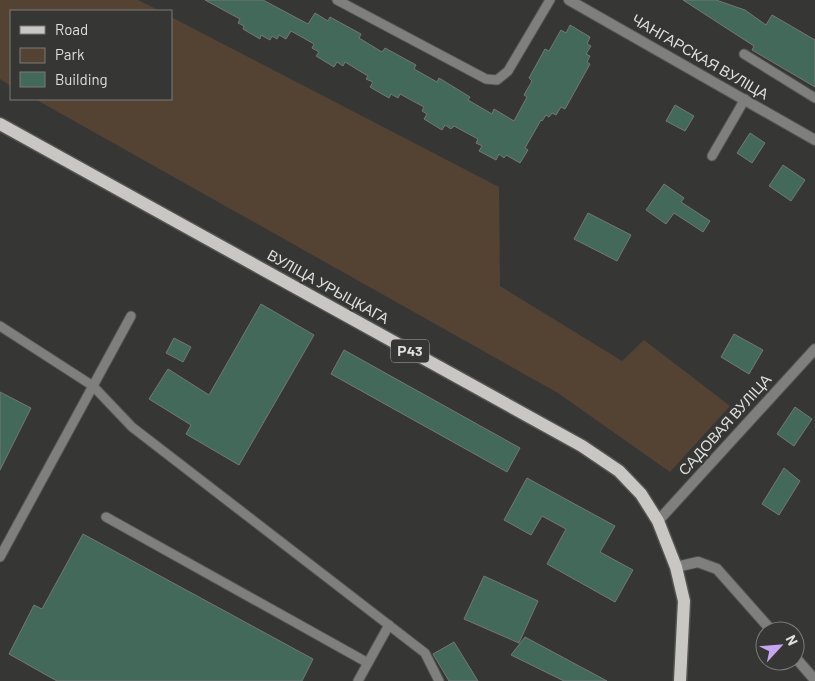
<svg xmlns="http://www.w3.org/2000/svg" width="815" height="681" font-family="Barlow,sans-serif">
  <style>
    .green { fill: #544333 }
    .building { fill: #43695a; stroke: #747776 }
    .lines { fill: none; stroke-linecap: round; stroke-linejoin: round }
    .lane-casing { stroke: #545553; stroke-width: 11 }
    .street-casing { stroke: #545553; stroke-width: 12 }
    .primary-casing { stroke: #545553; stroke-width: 15 }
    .lane { stroke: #7f7f7e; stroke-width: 9 }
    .street { stroke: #7f7f7e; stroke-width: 10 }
    .primary { stroke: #c8c7c4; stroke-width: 12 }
    .labels { text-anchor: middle; stroke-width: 4; stroke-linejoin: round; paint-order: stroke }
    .shield { fill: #363735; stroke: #acadab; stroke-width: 1 }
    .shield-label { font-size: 14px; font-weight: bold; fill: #dfdfde }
    .street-label { font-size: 15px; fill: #dfdfde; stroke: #363735 }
  </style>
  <rect width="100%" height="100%" fill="#363735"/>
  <!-- green -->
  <g class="green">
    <path d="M0 0H138L160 11H11V86L0 79Z"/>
    <path d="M171 17 499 187 500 286 622 361 644 340 730 406 670 472 558 393 35 99H171Z"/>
  </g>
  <!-- building -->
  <g class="building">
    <path d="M205 0H263L308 24 315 13 328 21 330 17 361 34 359 38 382 52 385 48 416 65 414 69 437 82 439 78 470 97 468 100 492 114 494 109 514 121 527 97 524 95 532 81 529 78 545 49 549 51 561 30 566 33 570 25 590 37 587 44 591 46 586 54 590 56 587 62 590 64 565 109 561 107 556 115 552 113 549 117 546 115 542 121 541 120 525 148 528 150 520 163 506 155 504 158 499 154 496 160 479 151 482 146 476 143 478 139 454 126 451 129 445 125 442 130 424 119 427 114 422 111 424 107 400 94 398 98 391 94 389 98 370 87 373 82 366 79 368 76 345 62 343 66 337 62 334 67 316 56 319 52 312 48 314 44 291 31 286 39 279 35 277 39 272 36 270 40 261 35 260 39 243 29 244 26 238 23 240 19Z"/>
    <path d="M683 0H716L745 10 766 25 772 15 815 40V87L752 50 754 46Z"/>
    <path d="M675 105 694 116 685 131 666 121Z"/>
    <path d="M750 133 765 143 752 163 737 153Z"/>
    <path d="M783 165 805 180 791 201 769 186Z"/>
    <path d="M664 184 684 198 681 202 710 221 703 232 674 213 666 224 646 210Z"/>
    <path d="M588 213 631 235 617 261 574 239Z"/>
    <path d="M261 304 314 335 239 465 186 434 191 425 149 399 168 369 209 395Z"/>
    <path d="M734 334 763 350 749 374 721 357Z"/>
    <path d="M174 338 191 347 183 362 166 353Z"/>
    <path d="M344 350 520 448 507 472 331 374Z"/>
    <path d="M0 392 31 408 0 470Z"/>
    <path d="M795 407 812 419 794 446 777 434Z"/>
    <path d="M784 468 800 481 779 515 762 504Z"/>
    <path d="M527 478 615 526 600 552 633 570 615 602 547 564 566 529 542 516 531 535 504 520Z"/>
    <path d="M83 534 313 659 302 681H57L9 654 34 605 42 609Z"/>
    <path d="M484 576 538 601 519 643 464 619Z"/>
    <path d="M525 637 607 681H564L511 655Z"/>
    <path d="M454 642 478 681H449L433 654Z"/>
  </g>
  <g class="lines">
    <defs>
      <g id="lane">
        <path d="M337 0 486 79 497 80 508 71 550 0"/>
        <path d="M744 54 815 98"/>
        <path d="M712 156 745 99"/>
        <path d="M0 326 93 386 132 427 425 653 439 681"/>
        <path d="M106 517 368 663"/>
        <path d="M0 557 131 316"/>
        <path d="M358 681 389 625"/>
      </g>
      <g id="street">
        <path d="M569 0 815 140"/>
        <path d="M658 521 815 349"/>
        <path d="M676 567 698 562 717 569 772 631"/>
        <path d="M795 657 815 680"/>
      </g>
      <path id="primary" d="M0 124 582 446 619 471 641 494 658 521 676 567 684 601 680 681"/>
    </defs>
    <!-- lane casing -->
    <use href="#lane" class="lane-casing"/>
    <!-- street casing -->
    <use href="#street" class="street-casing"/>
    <!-- primary casing -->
    <use href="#primary" class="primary-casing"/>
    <!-- lane -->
    <use href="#lane" class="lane"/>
    <!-- street -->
    <use href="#street" class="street"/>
    <!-- primary -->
    <use href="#primary" class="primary"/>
  </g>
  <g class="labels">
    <!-- shield labels -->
    <rect class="shield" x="391" y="339.5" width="38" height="23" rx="4"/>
    <g class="shield-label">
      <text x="410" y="356">Р43</text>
    </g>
    <!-- street labels -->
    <g class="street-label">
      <text transform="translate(700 57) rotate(30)" y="5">ЧАНГАРСКАЯ ВУЛІЦА</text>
      <text transform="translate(328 287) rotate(29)" y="5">ВУЛІЦА УРЫЦКАГА</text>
      <text transform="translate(725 425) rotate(-48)" y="5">САДОВАЯ ВУЛІЦА</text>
    </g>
  </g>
  <!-- legend -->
  <rect x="10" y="10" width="162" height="90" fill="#363735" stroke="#7a7a79"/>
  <rect x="20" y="26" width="25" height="8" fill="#c8c7c4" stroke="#7a7a79"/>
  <text x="55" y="35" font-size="15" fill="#dfdfde">Road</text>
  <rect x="20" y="48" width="25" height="15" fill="#544333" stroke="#7a7a79"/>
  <text x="55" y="60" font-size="15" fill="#dfdfde">Park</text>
  <rect x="20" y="72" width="25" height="15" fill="#43695a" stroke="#7a7a79"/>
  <text x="55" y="85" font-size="15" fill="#dfdfde">Building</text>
  <!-- north arrow -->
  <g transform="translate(780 646) rotate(64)"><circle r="24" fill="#363735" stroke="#7a7a79"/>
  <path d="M0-4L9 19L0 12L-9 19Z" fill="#c6a6f0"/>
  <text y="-8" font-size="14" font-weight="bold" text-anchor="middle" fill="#dfdfde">N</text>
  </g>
</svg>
